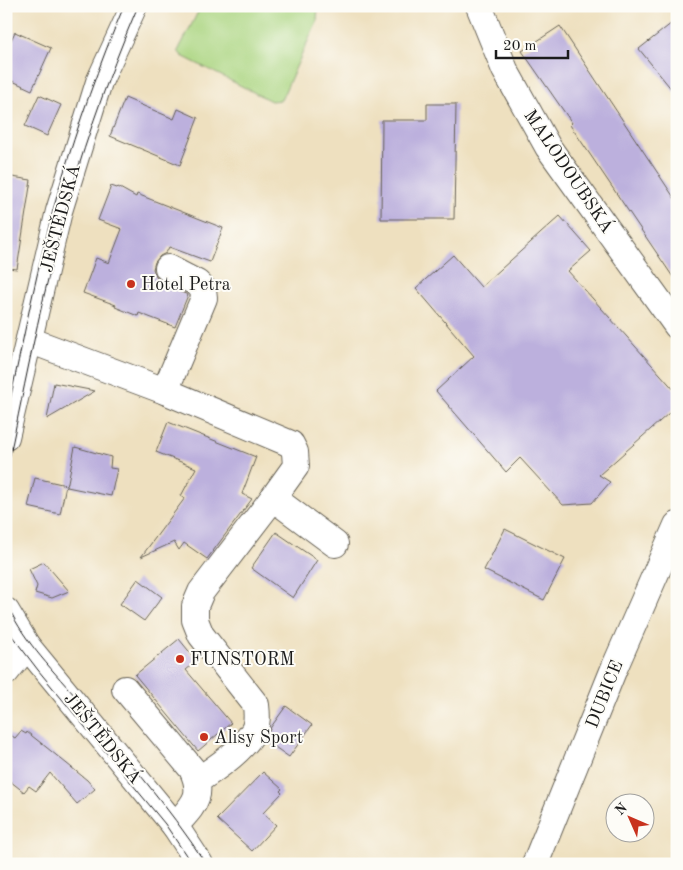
<svg xmlns="http://www.w3.org/2000/svg" width="683" height="870" font-family="'Old Standard TT',serif">
  <style>
    .green { fill: #abd581; stroke: #64784e }
    .building { fill: #bcb0dd }
    .lines { fill: none; stroke-linecap: round; stroke-linejoin: round }
    .minor-casing { stroke: #666155; stroke-width: 28 }
    .minor { stroke: #fff; stroke-width: 26 }
    .tram { stroke: #1c1c1c; stroke-width: 1 }
    .poi-dot { fill: #c8321e; stroke: #fdfcf7; stroke-width: 2 }
    .labels { text-anchor: middle; stroke-width: 4; stroke-linejoin: round; paint-order: stroke }
    .street-label { font-size: 18px; fill: #1c1c1c; stroke: #fdfcf7 }
    .poi-label { font-size: 18px; fill: #1c1c1c; stroke: #fdfcf7; text-anchor: start }
  </style>
  <rect width="100%" height="100%" fill="#fdfcf7"/>
  <filter id="ink" filterUnits="userSpaceOnUse"><feTurbulence type="fractalNoise" baseFrequency=".02" numOctaves="2"/><feDisplacementMap in="SourceGraphic" scale="10" xChannelSelector="R" yChannelSelector="G"/><feConvolveMatrix kernelMatrix="1 2 1 2 8 2 1 2 1" color-interpolation-filters="sRGB"/></filter>
  <filter id="wash" filterUnits="userSpaceOnUse"><feTurbulence type="fractalNoise" baseFrequency=".0096" numOctaves="4" result="noise"/><feDisplacementMap in="SourceGraphic" scale="20" xChannelSelector="R" yChannelSelector="G"/><feGaussianBlur stdDeviation="1.12" result="paint"/><feColorMatrix in="noise" values="0 0 0 0 0 0 0 0 0 0 0 0 0 0 0 0 0 1.4 0 .05"/><feComposite in="paint" operator="in"/></filter>
  <g filter="url(#wash)">
    <rect width="100%" height="100%" fill="#eee0bf"/>
    <!-- green -->
    <path class="green" d="M201 6H318L317 21 281 100 271 101 182 56 178 51Z"/>
    <g id="blocks">
      <!-- building -->
      <g class="building">
        <path d="M677 19V96L639 49Z"/>
        <path d="M560 26 677 202V283L585 147 570 125 572 123 522 51Z"/>
        <path d="M15 32 51 48 32 90 6 78V50Z"/>
        <path d="M39 95 61 105 47 136 25 126Z"/>
        <path d="M125 98 174 119 178 109 198 118 180 165 110 136Z"/>
        <path d="M427 104H456L454 219H381L382 120H427Z"/>
        <path d="M6 176 31 180 17 269 6 268Z"/>
        <path d="M111 186 117 188 118 187 136 197 137 194 223 228 210 262 169 247 166 253 160 256 155 262 153 269 157 278 156 281 188 295 175 327 139 313 138 316 115 307 116 305 83 293 96 258 109 263 122 229 98 220Z"/>
        <path d="M560 216 591 251 568 271 677 393V406L599 475 610 482 592 503 563 505 520 458 506 472 436 391 474 356 416 288 453 255 481 287Z"/>
        <path d="M54 383 95 391 47 419Z"/>
        <path d="M168 422 256 457 242 494 252 499 207 559 184 543 179 550 174 542 141 557 185 498 181 496 196 468 156 452Z"/>
        <path d="M75 447 111 457 110 468 117 469 111 496 67 487Z"/>
        <path d="M35 478 66 485 60 514 28 507Z"/>
        <path d="M505 529 565 559 544 600 484 570Z"/>
        <path d="M276 532 317 560 293 598 251 568Z"/>
        <path d="M44 562 69 591 52 598 35 593 37 586 29 569Z"/>
        <path d="M138 579 162 597 144 621 120 604Z"/>
        <path d="M179 639 197 661 186 670 231 723 198 751 135 675Z"/>
        <path d="M286 706 312 725 289 757 265 740 271 727Z"/>
        <path d="M21 731 26 734 27 732 46 747 87 780 95 789 77 804 50 773 36 791 29 786 24 792 6 778V732L15 738Z"/>
        <path d="M263 772 282 789 280 791 282 793 263 813 276 825 252 851 217 819Z"/>
      </g>
    </g>
  </g>
  <g filter="url(#ink)">
    <use href="#blocks" fill-opacity="0" stroke="#666155" stroke-width="1"/>
    <g class="lines">
      <defs>
        <g id="minor">
          <path d="M479 6 505 70 548 147 677 326"/>
          <path d="M29 340 165 391 291 444 295 452 296 466 273 498 201 592 195 606V620L201 635 256 705C257 714 258 724 253 732 240 753 217 767 197 781"/>
          <path d="M165 391 204 298 203 289 197 283 168 268"/>
          <path d="M6 437 59 211 99 82 134 6"/>
          <path d="M273 498 335 544"/>
          <path d="M6 611 27 646 175 826 200 864"/>
          <path d="M6 672 27 646"/>
          <path d="M125 689 192 769C205 797 193 805 175 826"/>
          <path d="M535 864 613 671 677 525"/>
        </g>
      </defs>
      <!-- minor casing -->
      <use href="#minor" class="minor-casing"/>
      <!-- minor -->
      <use href="#minor" class="minor"/>
      <!-- tram -->
      <g class="tram">
        <path d="M6 419C23 341 38 262 60 185 78 124 99 65 124 6"/>
        <path d="M6 474C23 394 38 314 59 236 79 158 106 81 138 6"/>
        <path d="M6 601C20 637 50 667 75 696 120 751 167 804 206 864"/>
        <path d="M6 628 38 670 165 824 192 864"/>
      </g>
    </g>
  </g>
  <!-- markers -->
  <g class="poi-dot">
    <circle cx="131" cy="284" r="5"/>
    <circle cx="180" cy="659" r="5"/>
    <circle cx="204" cy="737" r="5"/>
  </g>
  <g class="labels">
    <!-- street labels -->
    <g class="street-label">
      <text transform="translate(569 171) rotate(56)" y="6">MALODOUBSKÁ</text>
      <text transform="translate(60 218) rotate(-75)" y="6">JEŠTĚDSKÁ</text>
      <text transform="translate(604 694) rotate(-68)" y="6">DUBICE</text>
      <text transform="translate(103 738) rotate(51)" y="6">JEŠTĚDSKÁ</text>
    </g>
    <!-- poi labels -->
    <g class="poi-label">
      <text x="141" y="290">Hotel Petra</text>
      <text x="190" y="665">FUNSTORM</text>
      <text x="214" y="743">Alisy Sport</text>
    </g>
  </g>
  <!-- margin -->
  <rect width="683" height="870" fill="none" stroke="#fdfcf7" stroke-width="25"/>
  <!-- north arrow -->
  <g transform="translate(630 818) rotate(315)"><circle r="24" fill="#fdfcf7" stroke="#a3a29f"/>
  <path d="M0-4L9 19L0 12L-9 19Z" fill="#c8321e"/>
  <text y="-8" font-size="14" font-weight="bold" text-anchor="middle" fill="#1c1c1c">N</text>
  </g>
  <!-- scale -->
  <path d="M496 50v8h72v-8" fill="none" stroke="#1c1c1c" stroke-width="2.5"/>
  <text x="503" y="50" font-size="15" fill="#1c1c1c" stroke="#fdfcf7" stroke-width="4" paint-order="stroke">20 m</text>
</svg>
